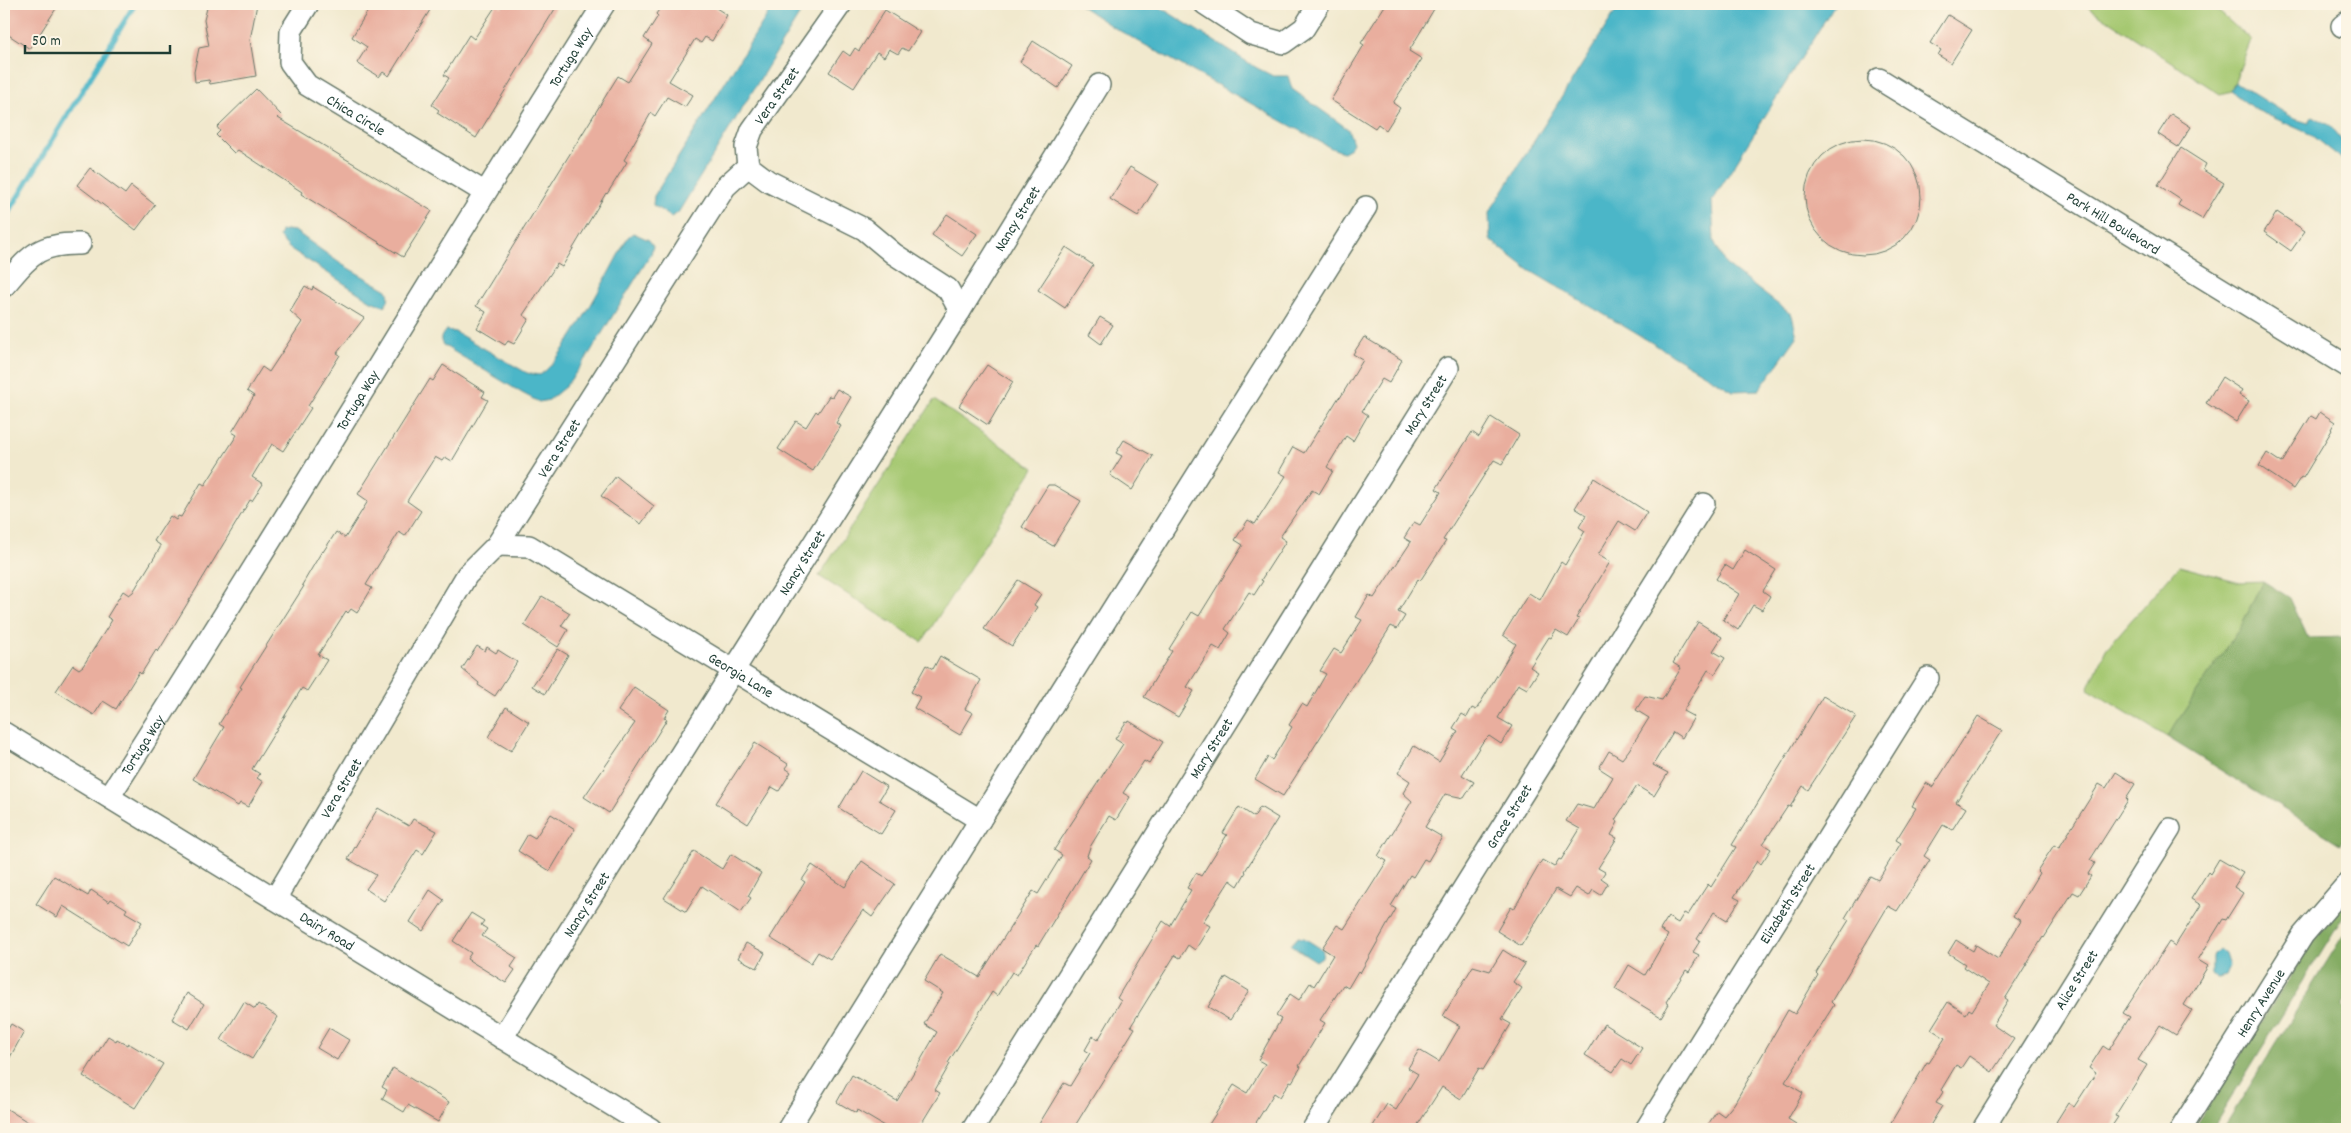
<svg xmlns="http://www.w3.org/2000/svg" width="2351" height="1133" font-family="Dekko,sans-serif">
  <style>
    .green { fill: #a5c871; stroke: #628252 }
    .forest { fill: #84ac63; stroke: #52744c }
    .water { fill: #4bb6c8; stroke: #357a7e }
    .lines { fill: none; stroke-linecap: round; stroke-linejoin: round }
    .stream { stroke: #4bb6c8; stroke-width: 5.5 }
    .building { fill: #e9ae9e }
    .minor-casing { stroke: #68796a; stroke-width: 24 }
    .minor { stroke: #fff; stroke-width: 21 }
    .labels { text-anchor: middle; stroke-width: 4; stroke-linejoin: round; paint-order: stroke }
    .street-label { font-size: 15px; fill: #1f3d34; stroke: #fcf5e5 }
  </style>
  <rect width="100%" height="100%" fill="#fcf5e5"/>
  <filter id="ink" filterUnits="userSpaceOnUse"><feTurbulence type="fractalNoise" baseFrequency=".02" numOctaves="2"/><feDisplacementMap in="SourceGraphic" scale="10" xChannelSelector="R" yChannelSelector="G"/><feConvolveMatrix kernelMatrix="1 2 1 2 8 2 1 2 1" color-interpolation-filters="sRGB"/></filter>
  <filter id="wash" filterUnits="userSpaceOnUse"><feTurbulence type="fractalNoise" baseFrequency=".0096" numOctaves="4" result="noise"/><feDisplacementMap in="SourceGraphic" scale="20" xChannelSelector="R" yChannelSelector="G"/><feGaussianBlur stdDeviation="1.12" result="paint"/><feColorMatrix in="noise" values="0 0 0 0 0 0 0 0 0 0 0 0 0 0 0 0 0 1.4 0 .05"/><feComposite in="paint" operator="in"/></filter>
  <g filter="url(#wash)">
    <rect width="100%" height="100%" fill="#f1e9ce"/>
    <!-- green -->
    <g class="green">
      <path d="M2083 4H2210L2251 40 2231 91 2220 94Z"/>
      <path d="M934 400 1034 468 922 642 819 576Z"/>
      <path d="M2179 566 2240 582 2263 581 2243 623 2167 737 2088 689 2106 649Z"/>
    </g>
    <!-- forest -->
    <g class="forest">
      <path d="M2263 581 2290 598 2308 638 2347 637V833L2340 844 2167 737 2243 623Z"/>
      <path d="M2347 901V910L2212 1129H2194L2312 941Z"/>
      <path d="M2347 929V1000L2342 1006 2347 1009V1129H2223Z"/>
    </g>
    <!-- water -->
    <g class="water">
      <path d="M774 4H806L678 213 671 217 653 205 654 196Z"/>
      <path d="M1078 4H1155L1257 68 1273 76H1288L1292 89 1348 129 1353 143 1350 148 1343 152 1331 148 1111 26Z"/>
      <path d="M1620 4H1835L1712 201 1714 241 1725 264 1792 315 1797 337 1759 390 1733 391 1529 270 1490 240 1489 213Z"/>
      <path d="M2235 82 2295 119 2308 123 2313 116 2331 126 2347 146V163L2312 135 2254 109 2231 91Z"/>
      <path d="M286 230 295 231 341 264 387 290C390 297 389 300 384 306L371 301 289 248 279 237 281 231Z"/>
      <path d="M633 233 649 240 653 246 651 254 586 359 566 386 549 400 539 402 522 393 443 345C439 339 441 336 446 330L455 332 527 373 540 375C566 358 610 269 628 237Z"/>
      <path d="M1298 937 1304 938 1323 950 1322 957 1316 961 1291 945Z"/>
      <path d="M2219 949 2225 954 2229 967 2225 976 2217 978 2212 974V956Z"/>
    </g>
    <g class="lines">
      <!-- stream -->
      <path class="stream" d="M4 220 135 4"/>
    </g>
    <g id="blocks">
      <!-- building -->
      <g class="building">
        <path d="M4 4H59L30 49 4 32Z"/>
        <path d="M208 4H257L250 40 256 76 210 84 209 80 195 82 194 72 199 48 209 46 204 20Z"/>
        <path d="M372 4H419L430 10 389 76 383 72 379 77 357 63 367 47 352 37Z"/>
        <path d="M497 4 502 7 504 4H558L476 138 437 113 439 110 432 105 449 78 444 75 469 35 474 39Z"/>
        <path d="M663 4H710L727 15 712 41 705 37 701 43 695 39 669 81 693 95 685 107 667 97 655 116 651 113 624 160 627 162 607 194 606 193 562 267 557 264 523 315 529 319 514 344 508 341 505 345 477 328 486 312 476 306 618 76 628 82 652 44 644 38 658 16 656 14Z"/>
        <path d="M1386 4H1437L1409 51 1422 59 1393 103 1400 108 1386 130 1378 124 1375 128 1331 100 1364 45 1361 43Z"/>
        <path d="M885 10 920 32 908 51 902 48 898 54 889 49 884 57 877 52 854 88 829 72 843 51 850 56 855 48 859 51Z"/>
        <path d="M1948 15 1972 30 1951 63 1938 55 1941 50 1930 43Z"/>
        <path d="M1033 41 1072 66 1058 88 1020 62Z"/>
        <path d="M256 89 281 115 278 118 432 211 403 257 301 194 302 192 238 150 234 153 216 135 220 131 217 127Z"/>
        <path d="M2171 114 2191 127 2178 147 2158 134Z"/>
        <circle cx="1863" cy="197" r="58"/>
        <path d="M2181 148 2206 164 2203 170 2224 183 2202 219 2178 205 2181 200 2158 185Z"/>
        <path d="M1130 167 1158 184 1138 216 1110 199Z"/>
        <path d="M90 168 125 194 131 186 155 205 136 230 77 185Z"/>
        <path d="M2277 212 2305 231 2291 251 2264 232Z"/>
        <path d="M947 214 977 234 962 256 932 235Z"/>
        <path d="M1066 247 1093 265 1065 308 1038 290Z"/>
        <path d="M305 286 312 290 313 287 364 318 337 353 340 355 308 406 311 408 283 451 272 444 252 477 263 484 252 501 250 500 158 652 156 650 141 674 139 672 116 709 103 701 94 715 56 691 73 665 79 669 83 666 112 620 107 617 123 591 129 595 133 592 160 548V545L154 541 170 516 176 520 178 516 181 517 201 483 205 485 237 435 232 432 254 396 247 391 262 367 269 372 302 322 290 311Z"/>
        <path d="M1100 317 1113 325 1101 344 1089 335Z"/>
        <path d="M1364 337 1402 360 1389 383 1382 379 1362 411 1368 415 1353 441 1346 436 1327 467 1333 471 1319 494 1312 490 1280 537 1286 541 1261 580 1263 581 1254 595 1249 592 1225 629 1230 633 1220 650 1213 646 1187 687 1194 691 1178 717 1144 697 1172 651 1169 649 1192 612 1199 616 1243 545 1235 540 1248 520 1255 524 1286 476 1279 472 1293 447 1304 453 1339 397 1340 398 1363 360 1353 354Z"/>
        <path d="M443 365 485 392 482 397 488 400 452 461 445 457 442 461 435 457 407 501 421 511 405 536 399 532 369 580 366 585 372 588 357 613 351 609 348 613 346 611 318 655 327 660 307 691 302 688 252 769 260 774 257 778 263 782 248 807 240 803 238 806 193 779 224 727 219 724 242 688 240 687 304 586 302 585 322 551 323 552 336 532 345 538 368 501 358 494 430 379 433 381Z"/>
        <path d="M987 365 1013 382 988 425 959 406Z"/>
        <path d="M2222 377 2242 390 2239 395 2249 401 2236 422 2206 403Z"/>
        <path d="M837 389 851 397 836 423 841 426 813 471 778 449 796 421 806 427 816 411 818 413 829 396 832 397Z"/>
        <path d="M2320 412 2335 422 2331 429 2332 430 2303 478 2301 477 2293 489 2259 466 2267 453 2282 463 2311 416 2316 419Z"/>
        <path d="M1491 417 1519 435 1502 464 1494 460 1488 469 1443 540 1446 541 1420 581 1418 579 1398 612 1405 616 1397 629 1391 626 1283 796 1255 779 1268 757 1272 760 1292 727 1289 725 1302 704 1307 707 1326 674 1320 671 1334 649 1341 653 1362 620 1356 617 1369 595 1374 598 1411 542 1404 538 1414 522 1420 525 1441 492 1436 489 1472 432 1479 437Z"/>
        <path d="M1124 440 1153 456 1132 490 1110 475 1122 456 1116 453Z"/>
        <path d="M616 476 654 506 641 524 601 496Z"/>
        <path d="M1594 478 1647 512 1635 531 1619 521 1598 555 1610 562 1576 618 1579 619 1568 637 1556 630 1551 638 1549 637 1530 667 1538 672 1527 689 1518 684 1498 718 1512 726 1501 744 1489 736 1482 743 1462 775 1474 782 1464 798 1445 794 1425 827 1442 837 1428 861 1424 859 1413 877 1410 875 1391 906 1396 909 1360 973 1358 971 1348 988 1343 985 1320 1020 1325 1023 1299 1066 1301 1067 1292 1082 1290 1081 1280 1097 1274 1093 1252 1129H1206L1234 1085 1247 1093 1265 1064 1258 1060 1281 1019 1276 1016 1290 994 1299 1000 1310 983 1314 986 1333 955 1322 948 1337 925 1344 929 1387 861 1378 856 1412 801 1403 793 1410 781 1398 773 1414 746 1439 762 1458 731 1453 728 1462 714 1467 717 1472 708 1476 710 1516 644 1503 635 1529 593 1540 600 1561 562 1565 565 1585 531 1579 527 1586 515 1575 508Z"/>
        <path d="M1048 485H1054L1081 501 1053 546 1022 527Z"/>
        <path d="M1745 550 1776 570 1763 591 1770 596 1762 610 1753 605 1738 630 1723 620 1739 594 1716 579 1725 565 1733 570Z"/>
        <path d="M1018 580 1041 594 1034 605 1037 607 1012 646 984 629Z"/>
        <path d="M542 596 570 613 561 626 568 630 558 647 524 625Z"/>
        <path d="M1698 622 1722 637 1713 651 1725 658 1715 674 1708 670 1683 711 1694 717 1682 738 1673 732 1653 765 1668 773 1654 796 1637 786 1615 820 1618 822 1611 835 1617 838 1598 868 1605 872 1601 878 1608 883 1601 895 1593 890 1589 896 1576 888 1570 897 1556 889 1521 946 1497 931 1511 907 1514 909 1542 860 1554 867 1559 859 1561 860 1580 829 1566 821 1577 804 1594 809 1613 777 1599 768 1609 751 1622 759 1629 750 1649 718 1636 710 1645 696 1662 700 1681 668 1673 663Z"/>
        <path d="M477 646 485 651 487 647 496 653 498 650 517 662 495 696 478 685 479 683 462 669Z"/>
        <path d="M558 649 568 655 545 694 532 686Z"/>
        <path d="M940 656 981 680 965 709 973 713 960 735 914 708 920 697 911 692 926 665 933 669Z"/>
        <path d="M634 687 669 710 664 718 667 719 609 813 584 797 635 723 618 711Z"/>
        <path d="M1823 696 1856 716 1808 790 1803 786 1790 807 1788 806 1763 844 1771 849 1761 864 1757 861 1734 897 1740 900 1727 920 1714 912 1697 939 1700 941 1693 952 1699 955 1689 972 1686 970 1666 1002 1669 1004 1661 1017 1615 989 1629 965 1645 975 1668 935 1660 930 1668 917 1678 923 1684 913 1688 915 1708 884 1711 887 1736 847 1732 845Z"/>
        <path d="M506 707 529 722 511 751 488 737Z"/>
        <path d="M1978 716 2002 730 1956 802 1966 808 1952 830 1943 825 1924 856 1930 860 1897 911 1888 906 1831 1002 1834 1005 1785 1082 1803 1093 1788 1119 1804 1129H1705L1717 1111 1724 1116 1734 1104 1788 1010 1795 1014 1818 975 1816 973 1849 920 1845 918 1870 876 1878 880 1901 843 1896 840 1916 808 1912 806 1926 783 1933 787Z"/>
        <path d="M1129 721 1163 742 1149 764 1144 761 1123 793 1130 797 1116 820 1109 816 1090 847 1087 856 1091 859 1038 946 1036 945 1017 975 1012 972 997 996 992 992 948 1063 950 1064 935 1090 940 1093 918 1129H889L857 1110 856 1113 837 1102 852 1075 897 1101 937 1032 924 1024 943 993 924 981 940 954 979 977 1033 891 1038 894 1062 855 1054 850 1123 744 1115 739 1126 722 1128 723Z"/>
        <path d="M755 743 788 764 785 768 791 772 779 791 772 787 748 824 716 803Z"/>
        <path d="M861 771 887 787 879 800 896 810 881 834 839 808Z"/>
        <path d="M2116 772 2135 784 2126 798 2128 800 2090 860 2095 863 2088 874 2091 876 2079 895 2073 892 2044 938 2043 937 2005 999 2008 1001 1993 1025 2014 1039 1992 1072 1969 1056 1961 1068 1956 1065 1941 1090 1943 1092 1936 1103 1942 1106 1928 1129H1887L1927 1062 1929 1063 1945 1038 1931 1029 1948 1002 1966 1014 1969 1009 1972 1011 1989 984 1963 967 1965 964 1948 953 1956 940 1973 951 1976 945 1998 959 2021 921 2013 916 2039 873 2037 871 2054 845 2059 848 2099 784 2106 788Z"/>
        <path d="M1239 807 1254 817 1260 807 1278 818 1245 871 1246 872 1238 886 1230 880 1203 922 1210 926 1195 950 1188 945 1180 958 1175 955 1131 1026 1135 1028 1073 1129H1036L1064 1083 1070 1086 1090 1053 1085 1050 1093 1036 1098 1040 1121 1001 1117 998 1163 921 1170 926 1191 890 1187 888 1196 873 1201 876 1227 835 1223 833Z"/>
        <path d="M378 808 409 826 413 819 437 831 423 854 417 850 384 901 366 889 376 875 348 859Z"/>
        <path d="M551 814 575 829 550 871 518 851 528 834 535 838Z"/>
        <path d="M694 851 722 869 731 854 761 873 748 896 751 898 741 912 702 886 686 912 664 898Z"/>
        <path d="M2219 859 2243 873 2234 887 2243 893 2226 920 2223 919 2198 960 2208 966 2184 1005 2192 1010 2176 1035 2160 1025 2138 1060 2147 1065 2115 1116 2118 1117 2110 1129H2068L2056 1122 2068 1103 2074 1107 2096 1073 2089 1068 2103 1046 2109 1050 2130 1017 2123 1013 2169 942 2175 946 2201 905 2191 899 2208 872 2210 874Z"/>
        <path d="M862 861 895 884 872 917 863 910 830 959 818 952 811 963 770 938 805 882 802 880 812 865 845 887Z"/>
        <path d="M54 876 88 896 91 890 109 902 111 899 127 909 125 912 142 922 127 946 63 906 57 917 36 904Z"/>
        <path d="M430 890 444 900 423 931 410 922Z"/>
        <path d="M471 913 484 921 481 925 487 929 482 936 517 958 511 967 515 970 506 983 467 959 471 953 453 941Z"/>
        <path d="M746 943 765 953 757 968 738 958Z"/>
        <path d="M1503 950 1525 964 1513 982 1522 988 1502 1019 1511 1024 1483 1070 1479 1068 1461 1099 1442 1087 1415 1129H1371L1387 1104 1396 1110 1418 1074 1408 1068 1419 1050 1439 1062 1460 1026 1443 1016 1473 966 1490 971Z"/>
        <path d="M1226 977 1249 991 1230 1020 1208 1007Z"/>
        <path d="M187 993 204 1004 189 1029 172 1019Z"/>
        <path d="M244 1002 255 1009 258 1004 278 1017 252 1059 221 1040Z"/>
        <path d="M11 1024 24 1032 4 1068V1036Z"/>
        <path d="M1604 1024 1642 1048 1631 1065 1622 1059 1613 1072 1585 1055Z"/>
        <path d="M329 1028 349 1040 337 1060 317 1048Z"/>
        <path d="M108 1036 116 1041 117 1039 127 1045 128 1043 163 1064 135 1108 83 1076Z"/>
        <path d="M393 1068 449 1102 438 1122 408 1105 404 1112 382 1099 387 1090 382 1087Z"/>
        <path d="M4 1107 39 1129H4Z"/>
      </g>
    </g>
  </g>
  <g filter="url(#ink)">
    <use href="#blocks" fill-opacity="0" stroke="#68796a" stroke-width="1"/>
    <g class="lines">
      <defs>
        <g id="minor">
          <path id="s1" d="M308 4 291 31 290 62 307 85 484 192"/>
          <path d="M1205 4 1251 34 1283 43 1304 28 1319 4"/>
          <path d="M2342 26 2347 22"/>
          <path id="s2" d="M1879 79 2347 366"/>
          <path d="M748 166 768 181 864 229 894 254 948 289 960 311"/>
          <path d="M4 286C30 256 38 243 80 244"/>
          <path id="s3" d="M497 545 529 546 980 820"/>
          <path id="s4" d="M4 733 651 1129"/>
          <path id="s5" d="M109 797C278 535 436 267 604 4"/>
          <path id="s6" d="M275 899 467 575 497 545 725 187 748 166 746 147 752 130 841 4"/>
          <path id="s7" d="M502 1038 960 311 1099 85"/>
          <path d="M788 1129 980 820 1366 207"/>
          <path id="s8" d="M973 1129 1448 368"/>
          <path id="s9" d="M1313 1129 1704 504"/>
          <path id="s10" d="M1646 1129 1928 678"/>
          <path id="s11" d="M1983 1129 2170 829"/>
          <path id="s12" d="M2181 1129 2303 935 2347 884"/>
        </g>
      </defs>
      <!-- minor casing -->
      <use href="#minor" class="minor-casing"/>
      <!-- minor -->
      <use href="#minor" class="minor"/>
    </g>
  </g>
  <g class="labels">
    <!-- street labels -->
    <g class="street-label">
      <text dy="5" stroke="none"><textPath href="#s5" startOffset="872">Tortuga Way</textPath></text>
      <text dy="5" stroke="none"><textPath href="#s6" startOffset="954">Vera Street</textPath></text>
      <text dy="5" stroke="none"><textPath href="#s1" startOffset="149">Chica Circle</textPath></text>
      <text dy="5" stroke="none"><textPath href="#s7" startOffset="968">Nancy Street</textPath></text>
      <text dy="5" stroke="none"><textPath href="#s2" startOffset="275">Park Hill Boulevard</textPath></text>
      <text dy="5" stroke="none"><textPath href="#s5" startOffset="468">Tortuga Way</textPath></text>
      <text dy="5" stroke="none"><textPath href="#s8" startOffset="854">Mary Street</textPath></text>
      <text dy="5" stroke="none"><textPath href="#s6" startOffset="534">Vera Street</textPath></text>
      <text dy="5" stroke="none"><textPath href="#s7" startOffset="562">Nancy Street</textPath></text>
      <text dy="5" stroke="none"><textPath href="#s3" startOffset="280">Georgia Lane</textPath></text>
      <text dy="5" stroke="none"><textPath href="#s5" startOffset="62">Tortuga Way</textPath></text>
      <text dy="5" stroke="none"><textPath href="#s8" startOffset="449">Mary Street</textPath></text>
      <text dy="5" stroke="none"><textPath href="#s6" startOffset="129">Vera Street</textPath></text>
      <text dy="5" stroke="none"><textPath href="#s9" startOffset="369">Grace Street</textPath></text>
      <text dy="5" stroke="none"><textPath href="#s10" startOffset="266">Elizabeth Street</textPath></text>
      <text dy="5" stroke="none"><textPath href="#s7" startOffset="158">Nancy Street</textPath></text>
      <text dy="5" stroke="none"><textPath href="#s4" startOffset="379">Dairy Road</textPath></text>
      <text dy="5" stroke="none"><textPath href="#s11" startOffset="176">Alice Street</textPath></text>
      <text dy="5" stroke="none"><textPath href="#s12" startOffset="149">Henry Avenue</textPath></text>
    </g>
  </g>
  <!-- margin -->
  <rect width="2351" height="1133" fill="none" stroke="#fcf5e5" stroke-width="20"/>
  <!-- scale -->
  <path d="M25 45v8h145v-8" fill="none" stroke="#1f3d34" stroke-width="2.5"/>
  <text x="32" y="45" font-size="15" fill="#1f3d34" stroke="#fcf5e5" stroke-width="4" paint-order="stroke">50 m</text>
</svg>
